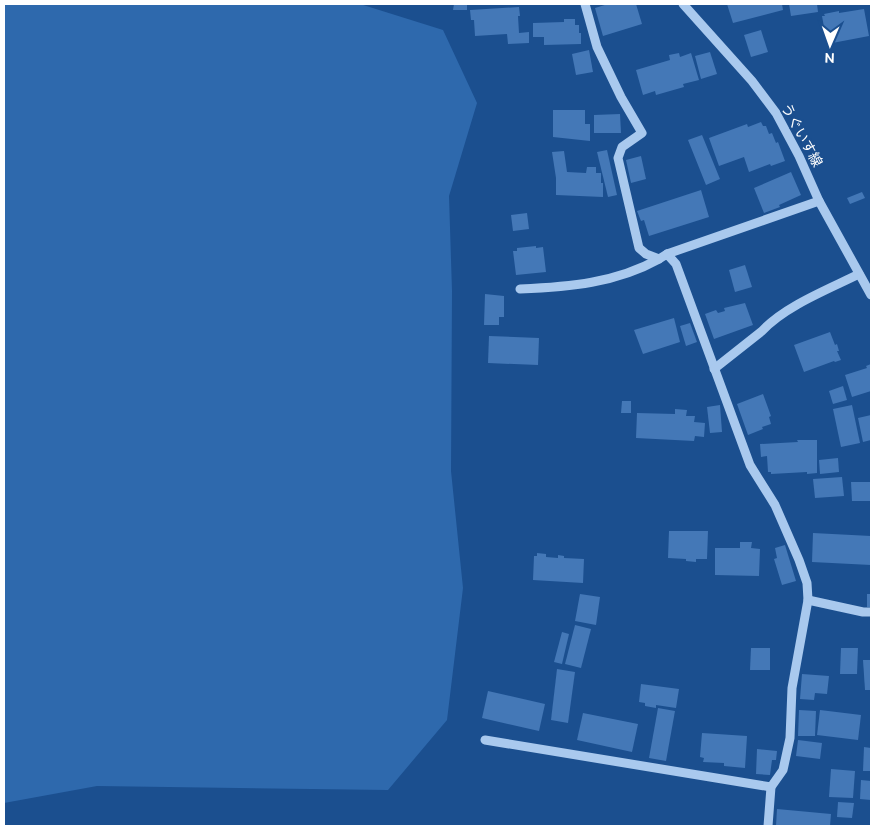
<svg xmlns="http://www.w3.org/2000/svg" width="875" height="830" font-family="Ubuntu,'Noto Sans JP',sans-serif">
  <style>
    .green { fill: #2e69ad }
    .building { fill: #4478b7 }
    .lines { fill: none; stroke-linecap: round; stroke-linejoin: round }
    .minor { stroke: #a9c9ee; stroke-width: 9 }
    .labels { text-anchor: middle; stroke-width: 4; stroke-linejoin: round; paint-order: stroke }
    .street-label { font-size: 14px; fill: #fff; stroke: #1b4f8f }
  </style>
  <rect width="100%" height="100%" fill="#1b4f8f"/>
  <!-- green -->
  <path class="green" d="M4 4H360L443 30 477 103 449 196 452 291 451 471 463 588 447 720 388 790 97 786 4 803Z"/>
  <!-- building -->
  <g class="building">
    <path d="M454 4H467V10H453Z"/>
    <path d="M608 4H636L642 24 603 36 595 8Z"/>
    <path d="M727 4H782L783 10 733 23Z"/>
    <path d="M789 4H817L818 12 791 16Z"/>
    <path d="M519 7 520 16H518L519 33 529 32V43L508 44 507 34 475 36 474 20H471L470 10Z"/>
    <path d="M864 9 869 36 827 44 822 16H825L824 14 839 11V13Z"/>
    <path d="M564 19H575V25H579V33H581V44L544 45V37H533V23L564 22Z"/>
    <path d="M761 30 768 52 751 57 744 35Z"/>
    <path d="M589 50 593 72 576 75 572 54Z"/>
    <path d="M710 52 717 74 701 79 695 56Z"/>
    <path d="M679 53 680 57 691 53 699 80 683 84 684 87 656 95 655 91 643 95 636 70 670 60 669 55Z"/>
    <path d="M553 110H585V124H590V141L553 137Z"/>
    <path d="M620 114 621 133H594V115Z"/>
    <path d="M761 122 763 126H766L769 134 772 133 776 143 778 142 785 161 771 166 770 164 749 172 744 157 719 166 709 138 747 124 748 127Z"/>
    <path d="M702 135 720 179 706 185 688 140Z"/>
    <path d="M607 150 617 195 608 197 597 152Z"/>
    <path d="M564 151 567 172 586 173 587 167H596V173H601V183H603V197L556 195V178L552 152Z"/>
    <path d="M641 156 646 179 631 183 626 160Z"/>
    <path d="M791 172 801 195 779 205 780 207 764 213 754 188Z"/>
    <path d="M701 190 709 217 649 236 644 220 641 221 637 211Z"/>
    <path d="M862 192 865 198 850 204 847 198Z"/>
    <path d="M527 213 529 229 513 231 511 215Z"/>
    <path d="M536 246V248L543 247 546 272 516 275 513 251H517V248Z"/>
    <path d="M745 265 752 287 735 292 729 270Z"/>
    <path d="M485 294 504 296V317H499V325H484Z"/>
    <path d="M745 303 753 325 714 339 705 314 716 310 718 313 725 311 724 308Z"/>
    <path d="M674 318 680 342 643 354 634 330Z"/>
    <path d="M690 323 697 342 686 346 680 326Z"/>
    <path d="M830 332 835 345 837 344 839 351H837L841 360 835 362 834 361 804 372 794 345Z"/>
    <path d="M489 336 539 338 538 365 488 363Z"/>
    <path d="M871 364V391L852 397 845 375 867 368 866 366Z"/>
    <path d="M843 386 847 400 833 404 829 391Z"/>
    <path d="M763 394 771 416 769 417 771 424 762 427 763 429 748 435 737 404Z"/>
    <path d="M622 401H631V413H621Z"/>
    <path d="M720 405 722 432 710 433 707 407Z"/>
    <path d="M852 405 860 443 841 447 833 409Z"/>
    <path d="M675 409 687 410 686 416H695L694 422 705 423 704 437 695 436 694 441 636 438 637 413 675 414Z"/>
    <path d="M871 415V440L863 442 858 418Z"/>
    <path d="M797 440H817V473L807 474V472L771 474V472H768L767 456 761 457 760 444 798 442Z"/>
    <path d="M838 458 839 472 820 474 819 460Z"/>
    <path d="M842 477 844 496 815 498 813 479Z"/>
    <path d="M851 482H871V501H852Z"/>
    <path d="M669 531H708L707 559H696V562L686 561V559L668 558Z"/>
    <path d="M813 533 871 536V565L812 562Z"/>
    <path d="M740 542H752L751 548 760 549 759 576 715 575V548H740Z"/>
    <path d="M785 545 796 581 782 585 774 559 777 558 775 548Z"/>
    <path d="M537 553 546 554V557L558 558V555L564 556V558L584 559 583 583 533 580 534 556H537Z"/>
    <path d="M580 594 600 597 596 625 575 621Z"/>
    <rect x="867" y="594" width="4" height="13"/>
    <path d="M575 625 591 629 581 668 565 664Z"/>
    <path d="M562 632 569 634 562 664 554 662Z"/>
    <path d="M751 648H770V670H750Z"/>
    <path d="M841 648H858L857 674H840Z"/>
    <path d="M863 660H871V690H865Z"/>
    <path d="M557 669 575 672 568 723 551 720Z"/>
    <path d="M802 674 829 676 827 694 815 693 814 700 800 699Z"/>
    <path d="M641 684 679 689 676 708 656 705V708L645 706V703L639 702Z"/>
    <path d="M488 691 545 704 539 731 482 718Z"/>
    <path d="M658 708 675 711 666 761 649 758Z"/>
    <path d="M799 710 816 711 815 736H798Z"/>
    <path d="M820 710 861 715 858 740 817 735Z"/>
    <path d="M583 713 638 724 632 752 577 740Z"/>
    <path d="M702 733 747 736 745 768 724 766V763L703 762 704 758 700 757Z"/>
    <path d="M798 740 822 743 820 759 796 756Z"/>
    <path d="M864 747 871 748V771H863Z"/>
    <path d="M757 749 777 751 776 760H772L770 775 756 774Z"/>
    <path d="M831 769 855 771 853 798 829 797Z"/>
    <path d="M861 780 871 781V800L860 799Z"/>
    <path d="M838 802 854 803 852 818 837 817Z"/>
    <path d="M777 809 831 814 830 826H776Z"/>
  </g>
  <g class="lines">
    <!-- minor -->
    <g class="minor">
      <path d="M585 4 597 47 621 97 642 133 622 147 618 158 639 248 646 254 659 259 667 254 676 264 750 465 775 505 799 560 807 583 808 600 792 688 790 738 783 770 771 787 768 826"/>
      <path d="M683 4 752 81 776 113 799 156 819 201 871 295"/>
      <path d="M667 254 819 201"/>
      <path d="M520 289C569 287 616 283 659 259"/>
      <path d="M714 369 762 331C785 306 829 289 859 274"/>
      <path d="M808 600 863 612H871"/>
      <path d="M485 740 771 787"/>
    </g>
  </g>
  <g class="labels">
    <!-- street labels -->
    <g class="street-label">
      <text transform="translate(802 135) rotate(61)" y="5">うぐいす線</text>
    </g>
  </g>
  <!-- border -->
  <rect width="875" height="830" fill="none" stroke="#ffffff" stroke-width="10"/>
  <!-- north arrow -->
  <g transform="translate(830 45) rotate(182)" stroke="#1b4f8f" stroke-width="4" paint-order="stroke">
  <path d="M0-4L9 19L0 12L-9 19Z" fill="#ffffff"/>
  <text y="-8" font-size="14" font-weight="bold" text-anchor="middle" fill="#ffffff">N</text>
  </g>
</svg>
